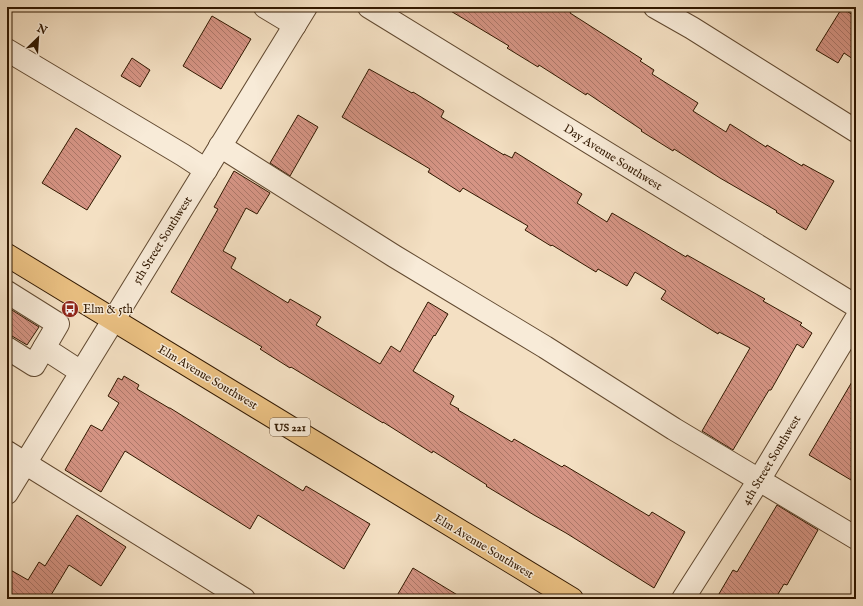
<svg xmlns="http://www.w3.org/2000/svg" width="863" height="606" font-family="'IM FELL English',serif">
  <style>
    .building { fill: url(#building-back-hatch); stroke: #311800 }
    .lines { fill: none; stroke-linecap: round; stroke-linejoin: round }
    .minor-casing { stroke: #624a31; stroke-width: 24 }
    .major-casing { stroke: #311800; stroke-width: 24 }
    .minor { stroke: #f8ebd8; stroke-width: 22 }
    .major { stroke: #eac082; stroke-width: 22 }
    .labels { text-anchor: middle; stroke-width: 3; stroke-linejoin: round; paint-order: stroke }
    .shield { fill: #f8ebd8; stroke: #6d5741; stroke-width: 1 }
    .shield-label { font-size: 11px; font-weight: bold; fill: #311800 }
    .street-label { font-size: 12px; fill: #311800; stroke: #f8ebd8 }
    .poi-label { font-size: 12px; fill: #311800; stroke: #f8ebd8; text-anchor: start }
  </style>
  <defs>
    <pattern id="building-back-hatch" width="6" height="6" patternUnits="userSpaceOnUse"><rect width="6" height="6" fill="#d59484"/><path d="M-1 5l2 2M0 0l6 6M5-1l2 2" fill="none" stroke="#ad786a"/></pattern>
  </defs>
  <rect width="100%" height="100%" fill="#f4e0c3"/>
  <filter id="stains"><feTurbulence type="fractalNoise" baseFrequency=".005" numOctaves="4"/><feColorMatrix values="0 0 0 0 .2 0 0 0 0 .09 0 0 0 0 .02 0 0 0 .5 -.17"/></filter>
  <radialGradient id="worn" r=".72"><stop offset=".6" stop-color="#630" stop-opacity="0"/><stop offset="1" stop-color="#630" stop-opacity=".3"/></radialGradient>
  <!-- building -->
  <g class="building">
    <path d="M444 7H573L570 13 642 59 640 61 654 70 652 74 698 103 693 111 726 132 730 124 766 147 767 145 802 166 803 164 834 181 806 230 776 212 777 211 720 178 674 149 673 151 641 131 642 130 587 93 586 95 539 65 538 67 507 48 509 46Z"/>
    <path d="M842 8 856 17V61L844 53 838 63 816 50Z"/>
    <path d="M212 16 251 39 221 89 183 66Z"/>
    <path d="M132 58 150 70 140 87 121 76Z"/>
    <path d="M369 69 412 93 413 92 444 111 441 117 504 155V154L512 158 515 152 582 194 577 203 607 222 612 213 641 230 686 257 687 255 765 299 763 301 802 323 800 325 812 333 803 348 797 344 771 390H769L733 450 702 431 750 348 719 332 718 334 661 299 666 291 635 272 627 286 598 269 596 272 552 245 551 246 525 230 528 226 463 188 460 192 428 172 430 169 342 117Z"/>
    <path d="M298 115 318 127 290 176 270 163Z"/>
    <path d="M76 128 121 156 87 210 42 183Z"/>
    <path d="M234 171 270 193 257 214 246 208 223 251 236 258 231 268 288 303 290 299 321 317 316 325 380 364 391 346 400 352 428 302 448 314 435 336 434 335 413 371 454 396 450 404 459 409 458 410 512 442 514 439 562 467 564 465 649 516 652 512 685 532 654 588 566 533 534 515 486 486 487 485 433 451 432 453 383 422V423L291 367 290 368 260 349 262 347 171 292 218 209 214 207Z"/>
    <path d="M7 307 39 327 27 345 7 333Z"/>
    <path d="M856 375V483L809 455Z"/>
    <path d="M124 376 139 385 137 389 169 408H170L303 491 306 486 370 524 344 569 258 515 250 529 125 451 101 492 65 470 91 425 102 431 119 403 108 396 118 378 122 380Z"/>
    <path d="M777 505 818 530 787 585 784 584 775 599H716L733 570 737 572Z"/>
    <path d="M77 515 126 547 101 586 69 565 51 595 58 599H7V568L28 580 39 562 45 566Z"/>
    <path d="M413 568 464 599H395Z"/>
  </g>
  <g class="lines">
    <defs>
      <g id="minor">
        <path d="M265 7 295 25"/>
        <path d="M369 7 856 306"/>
        <path d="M655 7 692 28 856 131"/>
        <path d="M7 50 183 155 206 170"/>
        <path d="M220 146 394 256 545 347 674 429 856 538"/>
        <path d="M7 292 58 324 44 348"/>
        <path d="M7 348 34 365 44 348 81 372"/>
        <path d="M7 452 244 599"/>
        <path d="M7 493 306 7"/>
        <path d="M683 599 759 480 856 319"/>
      </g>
      <path id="major" d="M7 255 572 599"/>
    </defs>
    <!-- minor casing -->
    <use href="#minor" class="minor-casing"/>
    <!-- major casing -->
    <use href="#major" class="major-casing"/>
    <!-- minor -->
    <use href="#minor" class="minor"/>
    <!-- major -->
    <use href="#major" class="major"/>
  </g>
  <!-- icons -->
  <defs>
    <symbol id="bus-disc" viewBox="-11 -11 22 22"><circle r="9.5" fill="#8f2418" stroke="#f8ebd8"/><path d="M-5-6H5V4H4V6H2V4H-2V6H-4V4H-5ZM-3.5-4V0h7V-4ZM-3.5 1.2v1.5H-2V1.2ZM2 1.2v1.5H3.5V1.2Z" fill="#fff"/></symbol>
  </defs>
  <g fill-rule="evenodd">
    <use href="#bus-disc" x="60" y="299" width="20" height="20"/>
  </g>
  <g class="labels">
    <!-- shield labels -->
    <rect class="shield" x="270" y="418" width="40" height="18" rx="3"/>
    <g class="shield-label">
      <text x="290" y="431">US 221</text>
    </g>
    <!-- street labels -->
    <g class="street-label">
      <text transform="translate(613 157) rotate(32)" y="4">Day Avenue Southwest</text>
      <text transform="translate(162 240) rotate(-58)" y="4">5th Street Southwest</text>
      <text transform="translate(208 377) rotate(31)" y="4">Elm Avenue Southwest</text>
      <text transform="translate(771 460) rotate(-59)" y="4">4th Street Southwest</text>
      <text transform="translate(484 546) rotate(31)" y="4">Elm Avenue Southwest</text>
    </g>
    <!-- poi labels -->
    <g class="poi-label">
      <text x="83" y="313">Elm &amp; 5th</text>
    </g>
  </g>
  <!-- margin -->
  <rect width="863" height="606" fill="none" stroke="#f4e0c3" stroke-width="24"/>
  <rect x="8" y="8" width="847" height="590" fill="none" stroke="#311800" stroke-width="2"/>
  <rect x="12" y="12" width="839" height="582" fill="none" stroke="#311800"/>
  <!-- north arrow -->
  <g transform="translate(38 38) rotate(25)" stroke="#f8ebd8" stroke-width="3" paint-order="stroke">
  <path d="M0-3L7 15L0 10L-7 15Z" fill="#311800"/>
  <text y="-6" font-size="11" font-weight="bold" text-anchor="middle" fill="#311800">N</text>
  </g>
  <rect width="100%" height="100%" filter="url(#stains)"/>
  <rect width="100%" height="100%" fill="url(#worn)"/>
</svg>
